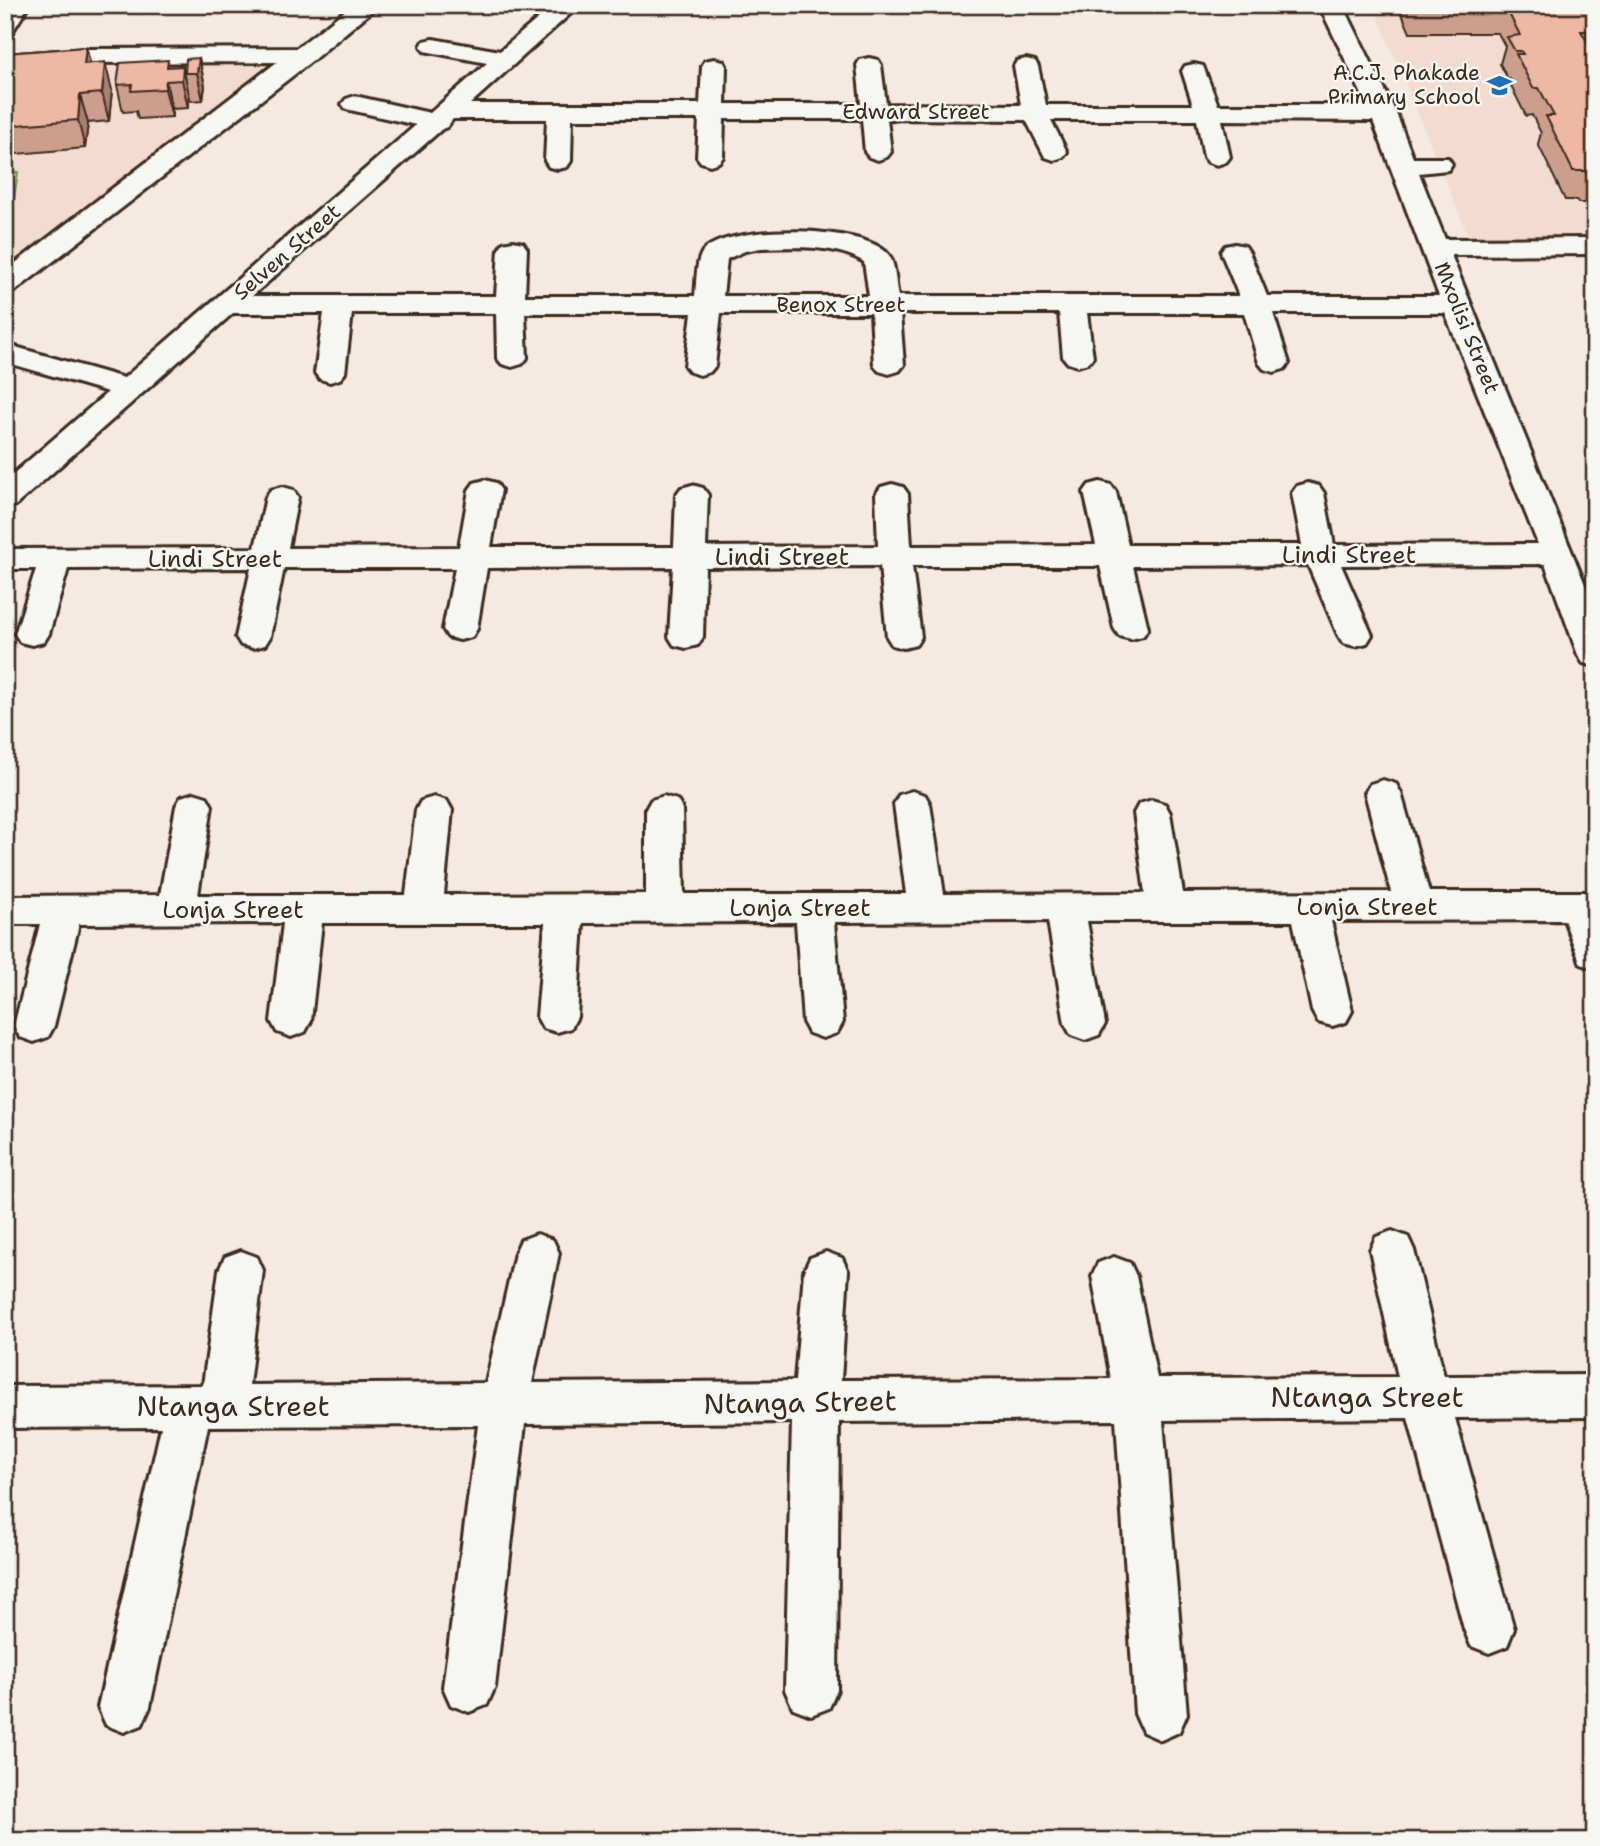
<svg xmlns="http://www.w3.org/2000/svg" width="1600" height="1846" font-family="'Shantell Sans',sans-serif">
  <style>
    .built { fill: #f3dbcf }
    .green { fill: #c7e49b; stroke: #81875c; stroke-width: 2 }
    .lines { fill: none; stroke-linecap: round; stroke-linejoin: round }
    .minor-casing { stroke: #3b2a1e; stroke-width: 6 }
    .minor { fill: #f6f6f2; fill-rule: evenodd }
    .wall { fill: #ce9e8d; stroke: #3b2a1e; stroke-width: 2 }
    .shaded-wall { fill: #a78173; stroke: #3b2a1e; stroke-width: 2 }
    .building { fill: #efb8a4; stroke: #3b2a1e; stroke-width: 2 }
    .labels { text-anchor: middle; stroke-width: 5; stroke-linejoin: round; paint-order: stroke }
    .far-poi-label { font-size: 21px; fill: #3b2a1e; stroke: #f6f6f2; text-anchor: end }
    .far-street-label { font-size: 21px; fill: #3b2a1e; stroke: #f6f6f2 }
    .street-label { font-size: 24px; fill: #3b2a1e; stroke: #f6f6f2 }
    .near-street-label { font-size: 28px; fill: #3b2a1e; stroke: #f6f6f2 }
  </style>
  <rect width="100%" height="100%" fill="#f5eae2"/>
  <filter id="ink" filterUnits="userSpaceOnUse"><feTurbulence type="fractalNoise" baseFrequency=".0143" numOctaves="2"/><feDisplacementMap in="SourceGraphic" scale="14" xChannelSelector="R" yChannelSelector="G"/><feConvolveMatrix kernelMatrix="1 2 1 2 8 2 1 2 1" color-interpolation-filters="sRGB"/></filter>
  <g filter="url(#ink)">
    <!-- built -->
    <g class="built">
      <path d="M1373 5H1595V255H1476Z"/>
      <path d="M72 62H278L5 272V70Z"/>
    </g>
    <!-- green -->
    <path class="green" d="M18 172 6 250H5V173Z"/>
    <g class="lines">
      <defs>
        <g id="minor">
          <path d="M5 5H29L13 31 5 33Z"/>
          <path d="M352 5H379L313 60 15 291 5 293V271L277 62 86 63 5 69V55L86 49 297 48Z"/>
          <path d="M554 5H580L470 104H700L702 66 705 61 714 59 723 61 726 66 725 104H861L857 65 860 60 869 58 878 60 881 65 886 104 1021 105 1014 66 1017 61 1026 59 1035 61 1038 66 1046 105H1193L1182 71 1185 66 1194 64 1203 66 1218 105H1367L1319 5H1343L1396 113 1413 158H1448L1452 164 1448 170 1419 173 1445 239 1595 238V254L1451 255 1595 609V666L1583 663 1578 655 1545 564 1341 565 1372 635 1367 643 1355 646 1343 643 1338 635 1308 565 1133 566 1148 628 1143 636 1131 639 1119 636 1114 628 1100 566H912L921 637 916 645 904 648 892 645 887 637 880 566 705 567 703 637 698 645 686 648 674 645 669 637 673 567 487 568 477 629 472 637 460 640 448 637 443 629 455 568H284L270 637 265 645 253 648 241 645 236 637 251 568 68 569 49 634 44 642 32 645 20 642 15 634 36 569H5V549L255 548 266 497 271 490 282 487 293 490 298 497 288 548 459 547 469 490 474 483 485 480 496 483 501 490 491 547H674L676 495 681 488 692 485 703 488 708 495 706 547 878 546 876 494 881 487 892 484 903 487 908 494 911 546 1096 545 1084 492 1089 485 1100 482 1111 485 1116 492 1128 545H1302L1292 493 1297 486 1308 483 1319 486 1324 493 1334 545 1538 544 1445 313H1273L1289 363 1284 369 1274 372 1264 369 1259 363 1244 313H1087L1093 357 1088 363 1078 366 1068 363 1063 357 1059 313H900L904 365 899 371 889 374 879 371 874 365 871 313H721L715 366 710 372 700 375 690 372 685 366 692 313H525L527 358 522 364 512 367 502 364 497 358 496 313H352L345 373 340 379 330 382 320 379 315 373 324 313H233L16 505 5 508V481L108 392 5 362V344L124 378 416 125 346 109 342 104 346 99 355 96 430 113 487 63 424 51 421 46 424 41 433 39 500 51ZM453 119H547L545 161 549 167 558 169 567 167 571 161 572 119H699L697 157 701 162 710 165 719 162 723 157 724 119H862L865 152 869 157 878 160 887 157 891 152 887 119 1026 120 1045 157 1054 160 1063 157 1067 152 1051 120H1197L1204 157 1208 162 1217 165 1226 162 1230 157 1222 120 1373 121 1439 296H1267L1249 252 1245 246 1235 244 1225 246 1221 252 1239 296H898C895 284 896 263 888 254 863 225 735 224 705 249 695 258 697 283 695 296H525L527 249 523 243 513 241 503 243 499 249 496 296H252L442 129 447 127ZM761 248C793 247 836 244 864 262L869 296H723L727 259 745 251Z"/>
          <path d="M1383 780 1396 784 1401 793 1429 892H1595V969L1581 964 1564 920 1331 921 1352 1011 1346 1022 1332 1026 1318 1022 1312 1011 1293 921H1087L1105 1024 1099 1035 1085 1040 1071 1035 1065 1024 1048 921 834 922 843 1022 837 1033 823 1038 809 1033 803 1022 796 922 583 923 577 1017 571 1028 557 1032 543 1028 537 1017 545 923H322L311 1021 305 1032 291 1037 277 1032 271 1021 283 923 79 924 54 1026 48 1037 34 1042 20 1037 14 1026 40 924H5V896L160 895 176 806 181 797 194 793 207 797 212 806 198 895H406L416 810 421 801 434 797 447 801 452 810 444 895 646 894V809L651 800 664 796 677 800 682 809 684 894H906L894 804 899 795 912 791 925 795 930 804 944 894 1145 893 1134 813 1139 804 1152 800 1165 804 1170 813 1183 893 1391 892 1365 793 1370 784Z"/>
          <path d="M1392 1231 1408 1237 1414 1250 1444 1376 1595 1375V1417L1455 1418 1514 1629 1507 1646 1489 1653 1471 1646 1464 1629 1408 1418 1163 1420 1187 1714 1179 1732 1161 1740 1143 1732 1135 1714 1116 1420 839 1422 837 1690 829 1708 811 1715 793 1708 785 1690 792 1422 525 1424 495 1687 487 1705 469 1712 451 1705 443 1687 478 1425 208 1426 150 1707 142 1725 124 1732 106 1725 98 1707 161 1427 5 1428V1386L203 1385 219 1270 225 1257 241 1251 257 1257 263 1270 249 1385 486 1383 515 1253 521 1240 537 1234 553 1240 559 1253 532 1383 795 1381 804 1271 810 1258 826 1252 842 1258 848 1271 841 1380 1111 1379 1092 1276 1098 1263 1114 1257 1130 1263 1136 1276 1157 1378 1398 1377 1370 1250 1376 1237Z"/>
        </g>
      </defs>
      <!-- minor casing -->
      <use href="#minor" class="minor-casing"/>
      <!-- minor -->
      <use href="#minor" class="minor"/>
    </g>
    <!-- wall -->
    <g class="wall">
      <path d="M1399 5H1595V203H1578L1577 200H1565L1538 144 1541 133 1532 115 1526 116 1509 82 1510 79H1508L1500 64 1505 46 1498 33H1410L1399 7Z"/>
      <path d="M86 47 90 63 112 90 109 121 88 123 85 148 5 155V53Z"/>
      <path d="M199 58 205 86 203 100 191 101 189 94 188 108 172 109V117L138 119 136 111 123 112 117 85 170 67 185 73Z"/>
    </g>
    <!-- shaded-wall -->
    <g class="shaded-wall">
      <path d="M86 47 93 75 84 64Z"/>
      <path d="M199 58 205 86 203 100 197 73Z"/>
      <path d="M105 62 112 90 109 121 102 93Z"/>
      <path d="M183 66 189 94 188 108 182 80Z"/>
      <path d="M166 81 172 109V117L165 89Z"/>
      <path d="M80 95 88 123 85 148 78 120Z"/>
    </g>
    <!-- building -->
    <g class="building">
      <path d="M1416 5H1595V31H1581L1595 55V174H1587L1585 171H1573L1546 116H1554L1539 88H1533L1516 54H1523L1521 51H1515L1507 37 1520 35 1505 6H1416Z"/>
      <path d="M86 47 84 64 105 62 102 93 80 95 78 120 5 126V53Z"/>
      <path d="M199 58 197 73H185L186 59Z"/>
      <path d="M168 60 167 67 183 66 182 80 166 81 165 89 131 91 132 84 117 85 120 63Z"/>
    </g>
  </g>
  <!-- icons -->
  <defs>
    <symbol id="school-bare" viewBox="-9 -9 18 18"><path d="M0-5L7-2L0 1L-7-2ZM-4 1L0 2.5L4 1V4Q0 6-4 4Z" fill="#1f6fb2" stroke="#f6f6f2" stroke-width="2.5" paint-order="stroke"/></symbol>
  </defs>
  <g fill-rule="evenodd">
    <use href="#school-bare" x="1482" y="68" width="35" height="35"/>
  </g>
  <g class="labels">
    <!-- far-poi labels -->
    <g class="far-poi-label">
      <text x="1480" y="80">A.C.J. Phakade<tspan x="1480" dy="24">Primary School</tspan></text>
    </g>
    <!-- far-street labels -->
    <g class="far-street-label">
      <text x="916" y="119">Edward Street</text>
      <text transform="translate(287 252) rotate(-41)" y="7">Selven Street</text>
      <text x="841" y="312">Benox Street</text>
      <text transform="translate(1467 328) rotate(68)" y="7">Mxolisi Street</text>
    </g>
    <!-- street labels -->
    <g class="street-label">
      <text x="1349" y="563">Lindi Street</text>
      <text x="782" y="565">Lindi Street</text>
      <text x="215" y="567">Lindi Street</text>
      <text x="1367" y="915">Lonja Street</text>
      <text x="800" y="916">Lonja Street</text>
      <text x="233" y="918">Lonja Street</text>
    </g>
    <!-- near-street labels -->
    <g class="near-street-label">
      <text x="1367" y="1407">Ntanga Street</text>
      <text transform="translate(800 1402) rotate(-1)" y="10">Ntanga Street</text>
      <text x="233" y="1416">Ntanga Street</text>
    </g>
  </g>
  <!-- margin -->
  <rect width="1600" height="1846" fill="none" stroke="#f6f6f2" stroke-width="28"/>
  <rect x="14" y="14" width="1572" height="1818" fill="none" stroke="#3b2a1e" stroke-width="2.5" filter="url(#ink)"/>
</svg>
